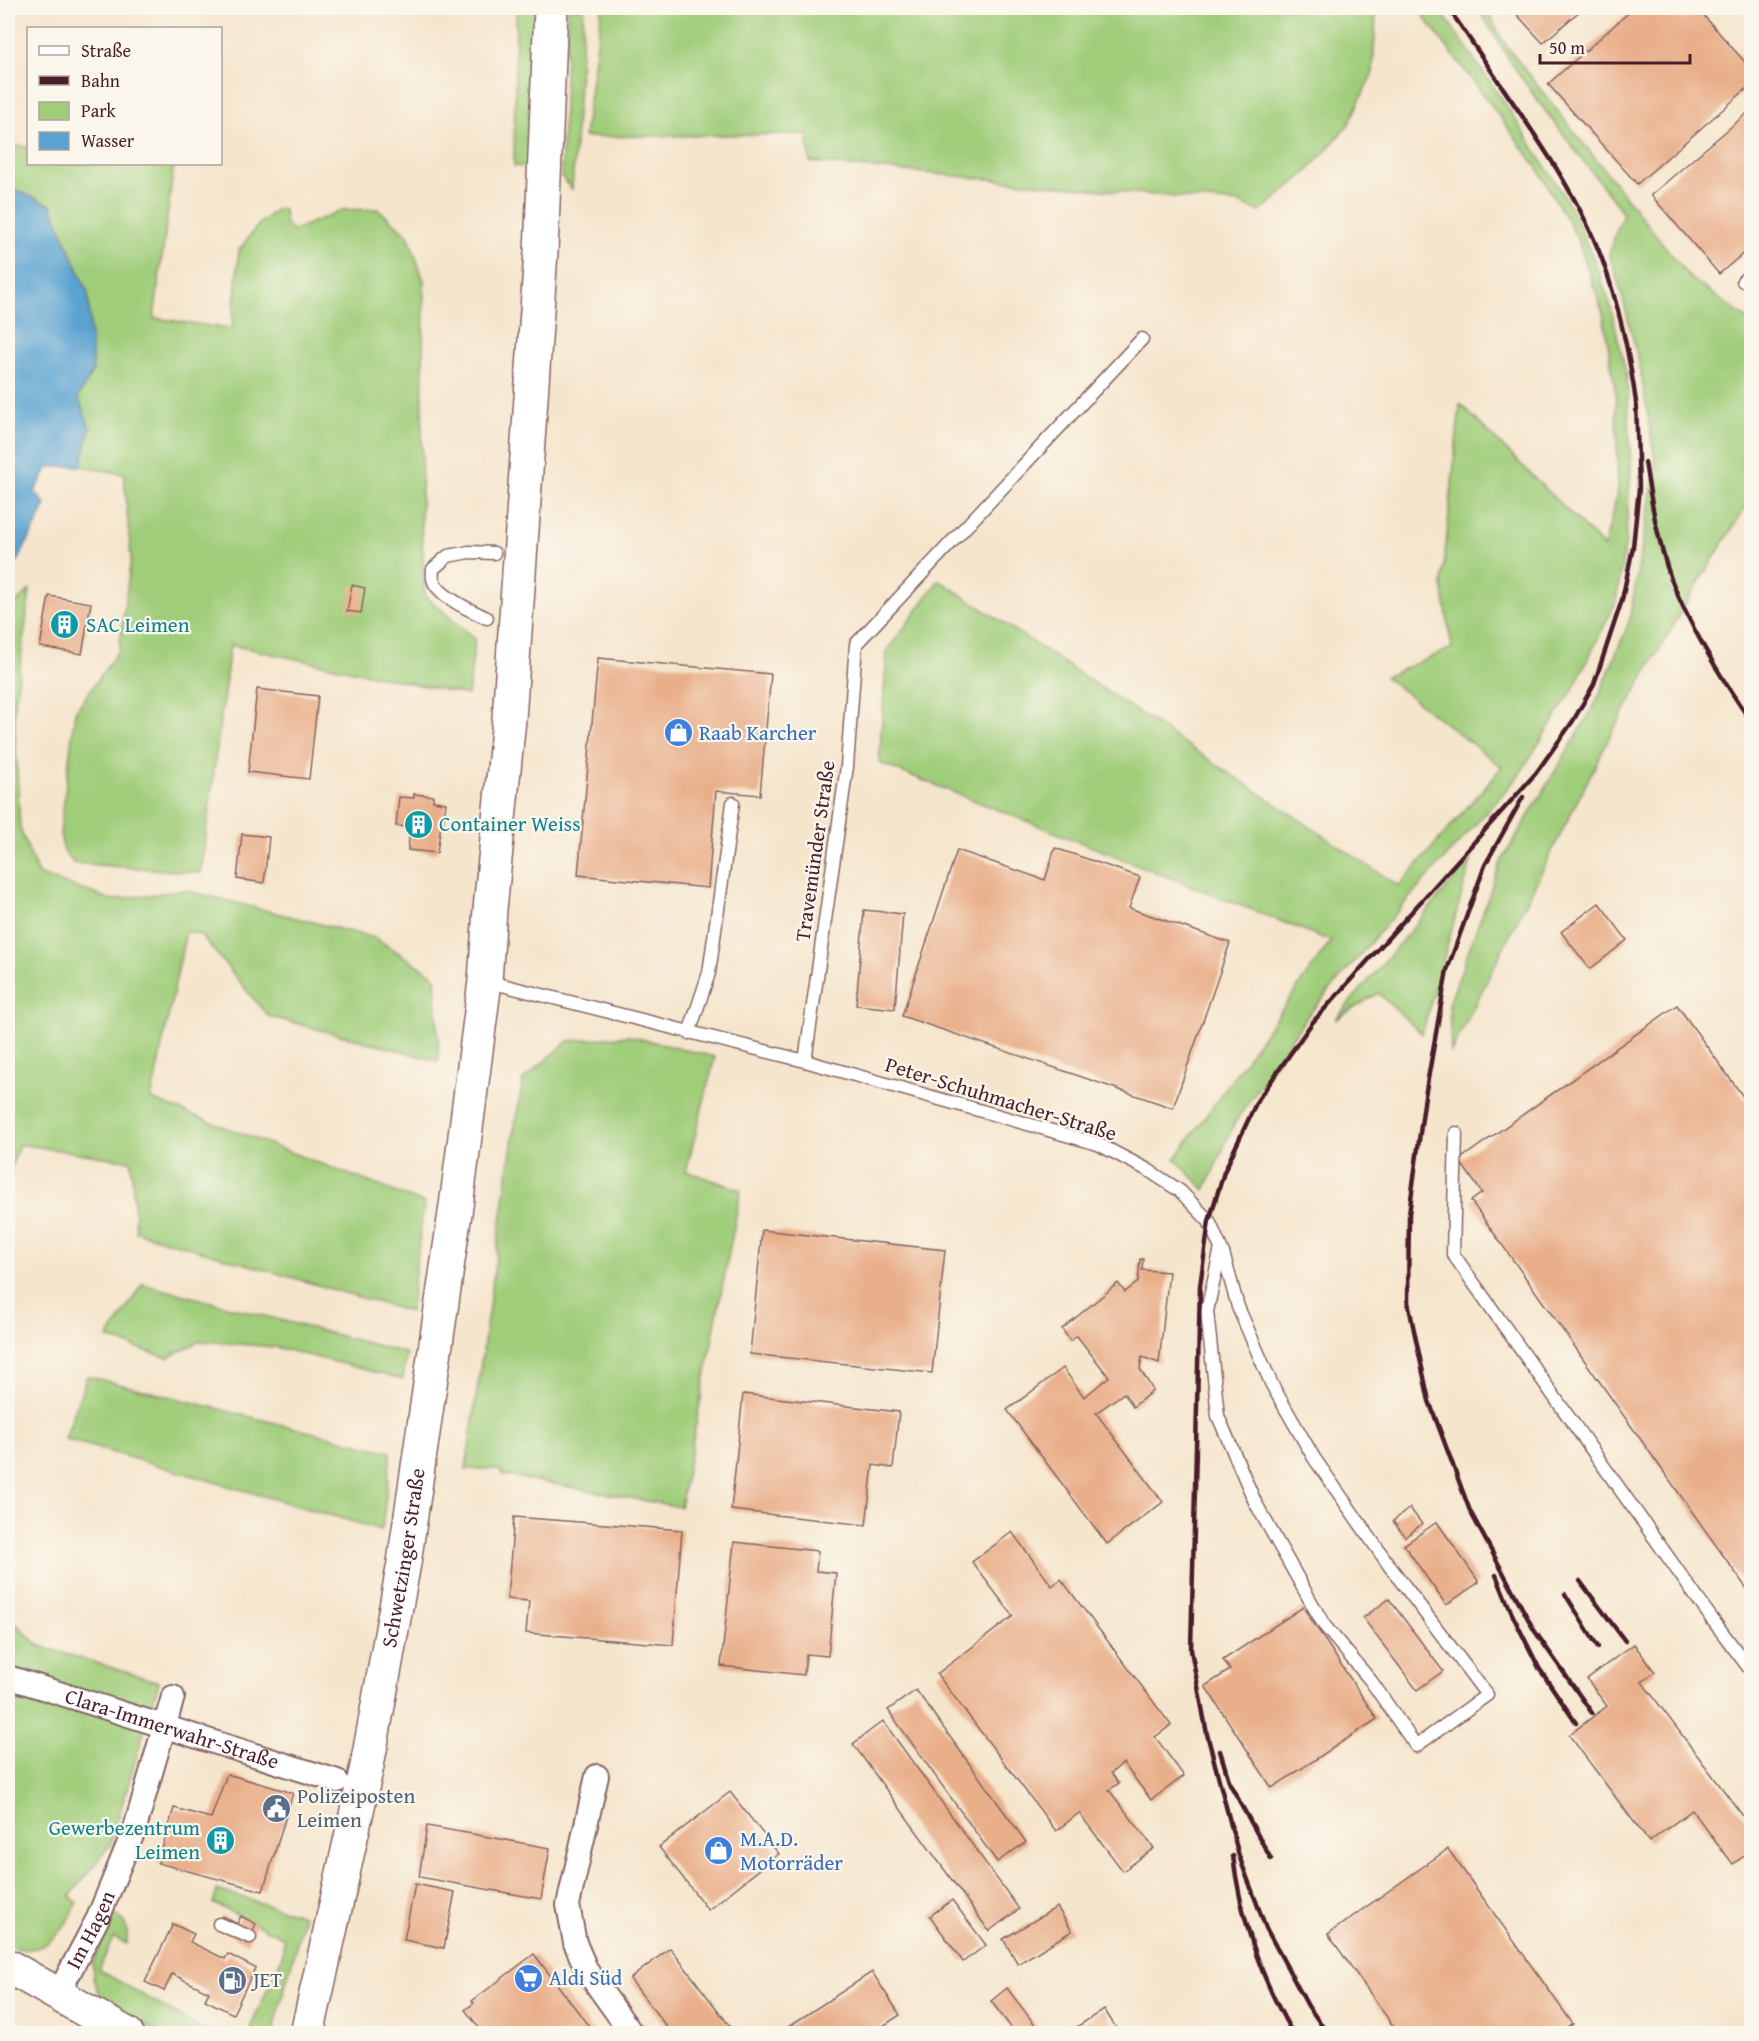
<svg xmlns="http://www.w3.org/2000/svg" width="1759" height="2041" font-family="'Gentium Book Plus',serif">
  <style>
    .green { fill: #a0cd7a; stroke: #757652; stroke-width: 1.5 }
    .water { fill: #5aa3d1; stroke: #52617e; stroke-width: 1.5 }
    .building { fill: #e9af8a }
    .lines { fill: none; stroke-linecap: round; stroke-linejoin: round }
    .lane-casing { stroke: #866463; stroke-width: 15 }
    .street-casing { stroke: #866463; stroke-width: 26 }
    .secondary-casing { stroke: #866463; stroke-width: 36 }
    .lane { stroke: #fff; stroke-width: 12 }
    .street { stroke: #fff; stroke-width: 22 }
    .secondary { stroke: #fff; stroke-width: 33 }
    .rail { stroke: #4a1f2b; stroke-width: 4.5 }
    .labels { text-anchor: middle; stroke-width: 4.5; stroke-linejoin: round; paint-order: stroke }
    .culture-label { font-size: 21px; fill: #0d838f; stroke: #fbf7ec; text-anchor: start }
    .shop-label { font-size: 21px; fill: #366cbe; stroke: #fbf7ec; text-anchor: start }
    .street-label { font-size: 21px; fill: #4a1f2b; stroke: #fbf7ec }
    .service-label { font-size: 21px; fill: #4e5e75; stroke: #fbf7ec; text-anchor: start }
  </style>
  <rect width="100%" height="100%" fill="#fbf7ec"/>
  <filter id="ink" filterUnits="userSpaceOnUse"><feTurbulence type="fractalNoise" baseFrequency=".0167" numOctaves="2"/><feDisplacementMap in="SourceGraphic" scale="12" xChannelSelector="R" yChannelSelector="G"/><feConvolveMatrix kernelMatrix="1 2 1 2 8 2 1 2 1" color-interpolation-filters="sRGB"/></filter>
  <filter id="wash" filterUnits="userSpaceOnUse"><feTurbulence type="fractalNoise" baseFrequency=".008" numOctaves="4" result="noise"/><feDisplacementMap in="SourceGraphic" scale="24" xChannelSelector="R" yChannelSelector="G"/><feGaussianBlur stdDeviation="1.35" result="paint"/><feColorMatrix in="noise" values="0 0 0 0 0 0 0 0 0 0 0 0 0 0 0 0 0 1.4 0 .05"/><feComposite in="paint" operator="in"/></filter>
  <g filter="url(#wash)">
    <rect width="100%" height="100%" fill="#f5e5cc"/>
    <!-- green -->
    <g class="green">
      <path d="M516 8H536L530 167 514 166Z"/>
      <path d="M568 8H584L572 189 561 176Z"/>
      <path d="M602 8H1376V11L1373 72 1348 125 1307 172 1260 212 1239 203 810 162 807 134 584 137Z"/>
      <path d="M1417 8H1439L1512 114 1568 202 1594 260 1610 304 1627 377 1631 468 1625 546 1616 602 1572 691 1517 778 1401 907 1305 1019 1235 1122 1205 1190 1175 1159 1331 941 879 763 887 651 939 580 1399 886 1502 767 1385 677 1452 648 1442 584 1460 404 1604 547 1618 491 1616 395 1603 313 1577 238 1536 166 1477 86Z"/>
      <path d="M1478 8H1485L1507 47 1689 277 1751 322V498L1686 603 1610 736 1451 1052 1449 1004 1501 862 1596 703 1629 622 1656 466 1640 367 1623 299 1609 253 1623 213 1535 97 1512 64Z"/>
      <path d="M8 145 28 147V164H174L154 318 232 329 239 250 259 224 276 210 284 209 285 223 292 231 342 210 378 209 408 235 424 281 421 516 425 596 475 639 468 695 230 645 201 873 73 863 64 851 60 834 75 712 119 650 131 558 124 474 81 466 90 428 78 397 93 370 51 205 8 187Z"/>
      <path d="M30 590 14 712 20 829 38 874 112 900 185 890 375 938 435 976 439 1061 268 1016 201 935 186 931 151 1099 424 1203 410 1312 136 1232 131 1161 19 1144 8 1179V610Z"/>
      <path d="M1472 858 1422 1034 1378 993 1335 1020Z"/>
      <path d="M629 1036 715 1057 686 1171 741 1190 680 1507 503 1475 499 1469H466L514 1130 523 1080 568 1041Z"/>
      <path d="M142 1284 406 1353 403 1379 275 1347 200 1341 167 1358 108 1338Z"/>
      <path d="M87 1376 391 1452 382 1530 65 1439Z"/>
      <path d="M17 1624 37 1645 159 1682 110 1845 70 1896 77 1903C64 1932 43 1960 8 1945V1628Z"/>
      <path d="M217 1890 304 1916 273 2033H248L282 1957 284 1938 213 1903Z"/>
      <path d="M114 1914C128 1923 128 1929 127 1944L113 1938 99 1970 209 2033H160L104 2003 93 1979V1963Z"/>
    </g>
    <!-- water -->
    <path class="water" d="M8 187 51 205 88 293 93 370 78 397 90 428 81 466 48 467 35 492 46 505 18 561 8 571Z"/>
    <g id="blocks">
      <!-- building -->
      <g class="building">
        <path d="M1511 8H1583L1543 43Z"/>
        <path d="M1634 8H1697L1752 70V84L1637 184 1548 84Z"/>
        <path d="M1752 109V246L1719 274 1651 195Z"/>
        <path d="M352 585 365 588 361 613 347 611Z"/>
        <path d="M49 596 91 603 82 654 40 647Z"/>
        <path d="M598 658 771 674 760 795 716 791 708 888 578 875Z"/>
        <path d="M257 689 318 696 309 779 248 772Z"/>
        <path d="M414 794 433 796V801L446 803 443 824H441L437 853 408 850 410 827 396 826 399 797 414 798Z"/>
        <path d="M242 834 269 837 264 883 237 879Z"/>
        <path d="M1055 848 1140 877 1129 908 1230 943 1173 1108 902 1016 957 850 1045 880Z"/>
        <path d="M1599 903 1627 940 1590 969 1561 932Z"/>
        <path d="M864 910 903 914 895 1009 856 1005Z"/>
        <path d="M1677 1005 1752 1109V1596L1471 1201 1482 1193 1459 1160Z"/>
        <path d="M762 1230 945 1250 932 1373 750 1354Z"/>
        <path d="M1140 1259H1143L1142 1270 1169 1272 1159 1363 1142 1357 1140 1369 1153 1390 1133 1407 1124 1393 1096 1413 1163 1502 1107 1544 1007 1410 1063 1368 1084 1397 1109 1377 1077 1336 1070 1341 1062 1329 1118 1283 1125 1292 1138 1282Z"/>
        <path d="M743 1394 899 1412 893 1468 873 1465 866 1525 731 1510Z"/>
        <path d="M1410 1508 1422 1524 1405 1537 1393 1521Z"/>
        <path d="M514 1517 682 1530 673 1645 526 1633 529 1601 507 1599Z"/>
        <path d="M1437 1522 1479 1582 1446 1605 1404 1545Z"/>
        <path d="M1012 1532 1052 1586 1061 1579 1171 1725 1155 1737 1184 1776 1151 1800 1123 1763 1111 1773 1119 1783 1109 1790 1154 1848 1123 1871 1079 1813 1056 1831 937 1674 1013 1616 972 1562Z"/>
        <path d="M734 1542 818 1551 816 1571 836 1573 828 1656 806 1654 804 1675 721 1666Z"/>
        <path d="M1389 1599 1443 1671 1417 1690 1363 1618Z"/>
        <path d="M1303 1607 1377 1719 1272 1788 1205 1686 1230 1670 1223 1660Z"/>
        <path d="M1634 1644 1655 1672 1642 1682 1752 1828V1850L1733 1864 1692 1810 1649 1842 1569 1735 1607 1706 1587 1679Z"/>
        <path d="M916 1690 1026 1842 997 1862 888 1710Z"/>
        <path d="M883 1721 1019 1909 989 1931 853 1744Z"/>
        <path d="M227 1774 293 1793 263 1891 158 1863 174 1808 211 1818Z"/>
        <path d="M730 1792 779 1854 708 1910 659 1847Z"/>
        <path d="M427 1826 550 1848 541 1899 419 1877Z"/>
        <path d="M1448 1849 1573 2024 1560 2034H1399L1328 1934Z"/>
        <path d="M415 1884 455 1892 444 1948 404 1940Z"/>
        <path d="M952 1900 986 1945 963 1962 930 1916Z"/>
        <path d="M1057 1907 1072 1931 1018 1964 1003 1939Z"/>
        <path d="M222 1916 237 1924 241 1916 256 1924 247 1943 216 1928Z"/>
        <path d="M173 1924 194 1934 190 1942 225 1959 228 1954 255 1968 233 2014 205 2000 209 1992 172 1974 164 1991 145 1982Z"/>
        <path d="M670 1948 687 1970 736 2034H672L630 1979Z"/>
        <path d="M534 1954 595 2034H484L465 2010 474 2003 472 2001Z"/>
        <path d="M872 1972 900 2015 871 2034H777Z"/>
        <path d="M1007 1988 1042 2034H1016L991 2001Z"/>
        <path d="M1104 2009 1120 2034H1066Z"/>
      </g>
    </g>
  </g>
  <g filter="url(#ink)">
    <use href="#blocks" fill-opacity="0" stroke="#866463" stroke-width="1.5"/>
    <g class="lines">
      <defs>
        <g id="lane">
          <path d="M1743 281 1752 273"/>
          <path d="M487 618C472 611 437 596 433 579 432 575 433 572 433 569L448 556 469 552 494 553"/>
          <path d="M486 981 805 1061 1098 1144 1148 1170 1180 1191 1209 1221 1223 1253 1238 1307 1272 1385 1314 1458 1391 1568 1487 1695 1416 1746 1371 1681 1324 1625 1255 1502 1218 1416 1207 1311 1221 1248"/>
          <path d="M689 1033 709 973 733 803"/>
          <path d="M805 1061 847 766 856 644 1142 339"/>
          <path d="M1456 1133 1453 1254 1712 1619 1752 1672"/>
          <path d="M219 1924 250 1937"/>
        </g>
        <g id="street">
          <path id="s1" d="M8 1677 337 1781"/>
          <path d="M597 1776 568 1905 575 1943 587 1971 632 2034"/>
          <path id="s2" d="M58 1994 98 1918 135 1828 173 1697"/>
        </g>
        <g id="secondary">
          <path d="M8 1966 127 2034"/>
          <path id="s3" d="M307 2034 367 1766 404 1563 456 1206 485 981 490 909 509 719 541 252 551 8"/>
        </g>
      </defs>
      <!-- lane casing -->
      <use href="#lane" class="lane-casing"/>
      <!-- street casing -->
      <use href="#street" class="street-casing"/>
      <!-- secondary casing -->
      <use href="#secondary" class="secondary-casing"/>
      <!-- lane -->
      <use href="#lane" class="lane"/>
      <!-- street -->
      <use href="#street" class="street"/>
      <!-- secondary -->
      <use href="#secondary" class="secondary"/>
      <!-- rail -->
      <g class="rail">
        <path d="M1448 8C1464 30 1479 53 1494 75 1534 133 1577 193 1602 259 1620 308 1630 357 1637 409"/>
        <path d="M1645 462C1651 501 1658 542 1671 579 1691 630 1721 678 1752 723"/>
        <path d="M1523 797 1485 865 1447 970 1425 1096 1409 1214 1408 1302 1429 1401 1470 1511 1534 1630 1592 1713"/>
        <path d="M1496 1575 1512 1614 1539 1668 1576 1723"/>
        <path d="M1580 1581 1625 1641"/>
        <path d="M1565 1594 1598 1647"/>
        <path d="M1220 1751 1230 1784 1271 1859"/>
        <path d="M1233 1856C1241 1919 1261 1979 1293 2034"/>
        <path d="M1328 2034 1308 2006 1266 1928 1239 1856 1207 1734 1191 1650 1200 1286 1209 1221 1224 1172 1257 1101 1312 1023 1536 773 1573 721 1594 684 1622 600 1633 547 1639 488 1636 402"/>
      </g>
    </g>
  </g>
  <!-- icons -->
  <defs>
    <symbol id="building-disc" viewBox="-11 -11 22 22"><circle r="9.5" fill="#0f9aa8" stroke="#fbf7ec"/><path d="M-4-6H4V6H1V3H-1V6H-4ZM-2.5-4.3h1.7v1.8h-1.7ZM.8-4.3h1.7v1.8H.8ZM-2.5-1h1.7V.8h-1.7ZM.8-1h1.7V.8H.8Z" fill="#fff"/></symbol>
    <symbol id="shop-disc" viewBox="-11 -11 22 22"><circle r="9.5" fill="#3f7fe0" stroke="#fbf7ec"/><path d="M-5-2.5h2.3a2.7 3.5 0 0 1 5.4 0H5L5.5 6h-11ZM-1.5-2.5h3a1.5 2.3 0 0 0-3 0Z" fill="#fff"/></symbol>
    <symbol id="civic-disc" viewBox="-11 -11 22 22"><circle r="9.5" fill="#5c6f8a" stroke="#fbf7ec"/><path d="M-.6-6.5H3V-4.5H.6V-3L4-1V1h2V6H-6V1h2V-1L-.6-3ZM-1.2 2.5V6h2.4V2.5Z" fill="#fff"/></symbol>
    <symbol id="supermarket-disc" viewBox="-11 -11 22 22"><circle r="9.5" fill="#3f7fe0" stroke="#fbf7ec"/><path d="M-6-5.5h2.5l.6 2H6L4.5 2H-2.5L-4.4-4H-6ZM-1.5 3.2a1.3 1.3 0 1 0 .1 0ZM3 3.2a1.3 1.3 0 1 0 .1 0Z" fill="#fff"/></symbol>
    <symbol id="fuel-disc" viewBox="-11 -11 22 22"><circle r="9.5" fill="#5c6f8a" stroke="#fbf7ec"/><path d="M-5.5-6h7V0h2V4h1.3V-2.5L3-4.5l.8-.8L6-3V5H2.5V1h-1V6h-7ZM-4.2-4.7v3.2H.2V-4.7Z" fill="#fff"/></symbol>
  </defs>
  <g fill-rule="evenodd">
    <use href="#building-disc" x="48" y="608" width="33" height="33"/>
    <use href="#shop-disc" x="662" y="716" width="33" height="33"/>
    <use href="#building-disc" x="402" y="808" width="33" height="33"/>
    <use href="#civic-disc" x="260" y="1792" width="33" height="33"/>
    <use href="#building-disc" x="204" y="1824" width="33" height="33"/>
    <use href="#shop-disc" x="702" y="1834" width="33" height="33"/>
    <use href="#supermarket-disc" x="512" y="1962" width="33" height="33"/>
    <use href="#fuel-disc" x="216" y="1964" width="33" height="33"/>
  </g>
  <g class="labels">
    <!-- culture labels -->
    <g class="culture-label">
      <text x="86" y="632">SAC Leimen</text>
      <text x="439" y="831">Container Weiss</text>
      <text x="200" y="1835" text-anchor="end">Gewerbezentrum<tspan x="200" dy="24">Leimen</tspan></text>
    </g>
    <!-- shop labels -->
    <g class="shop-label">
      <text x="699" y="740">Raab Karcher</text>
      <text x="740" y="1846">M.A.D.<tspan x="740" dy="24">Motorräder</tspan></text>
      <text x="549" y="1985">Aldi Süd</text>
    </g>
    <!-- street labels -->
    <g class="street-label">
      <text transform="translate(815 851) rotate(-82)" y="7">Travemünder Straße</text>
      <text transform="translate(1001 1099) rotate(17)" y="7">Peter-Schuhmacher-Straße</text>
      <text dy="7" stroke="none"><textPath href="#s3" startOffset="486">Schwetzinger Straße</textPath></text>
      <text dy="7" stroke="none"><textPath href="#s1" startOffset="172">Clara-Immerwahr-Straße</textPath></text>
      <text dy="7" stroke="none"><textPath href="#s2" startOffset="72">Im Hagen</textPath></text>
    </g>
    <!-- service labels -->
    <g class="service-label">
      <text x="297" y="1803">Polizeiposten<tspan x="297" dy="24">Leimen</tspan></text>
      <text x="253" y="1987">JET</text>
    </g>
  </g>
  <!-- margin -->
  <rect width="1759" height="2041" fill="none" stroke="#fbf7ec" stroke-width="30"/>
  <!-- legend -->
  <rect x="27" y="27" width="195" height="138" fill="#fbf7ec" stroke="#b4a19f" stroke-width="1.5"/>
  <rect x="39" y="46" width="30" height="9" fill="#ffffff" stroke="#b4a19f" stroke-width="1.5"/>
  <text x="81" y="57" font-size="18" fill="#4a1f2b">Straße</text>
  <rect x="39" y="76" width="30" height="9" fill="#4a1f2b" stroke="#b4a19f" stroke-width="1.5"/>
  <text x="81" y="87" font-size="18" fill="#4a1f2b">Bahn</text>
  <rect x="39" y="102" width="30" height="18" fill="#a0cd7a" stroke="#b4a19f" stroke-width="1.5"/>
  <text x="81" y="117" font-size="18" fill="#4a1f2b">Park</text>
  <rect x="39" y="132" width="30" height="18" fill="#5aa3d1" stroke="#b4a19f" stroke-width="1.5"/>
  <text x="81" y="147" font-size="18" fill="#4a1f2b">Wasser</text>
  <!-- scale -->
  <path d="M1540 54v9h150v-9" fill="none" stroke="#4a1f2b" stroke-width="3"/>
  <text x="1549" y="54" font-size="18" fill="#4a1f2b" stroke="#fbf7ec" stroke-width="4.5" paint-order="stroke">50 m</text>
</svg>
